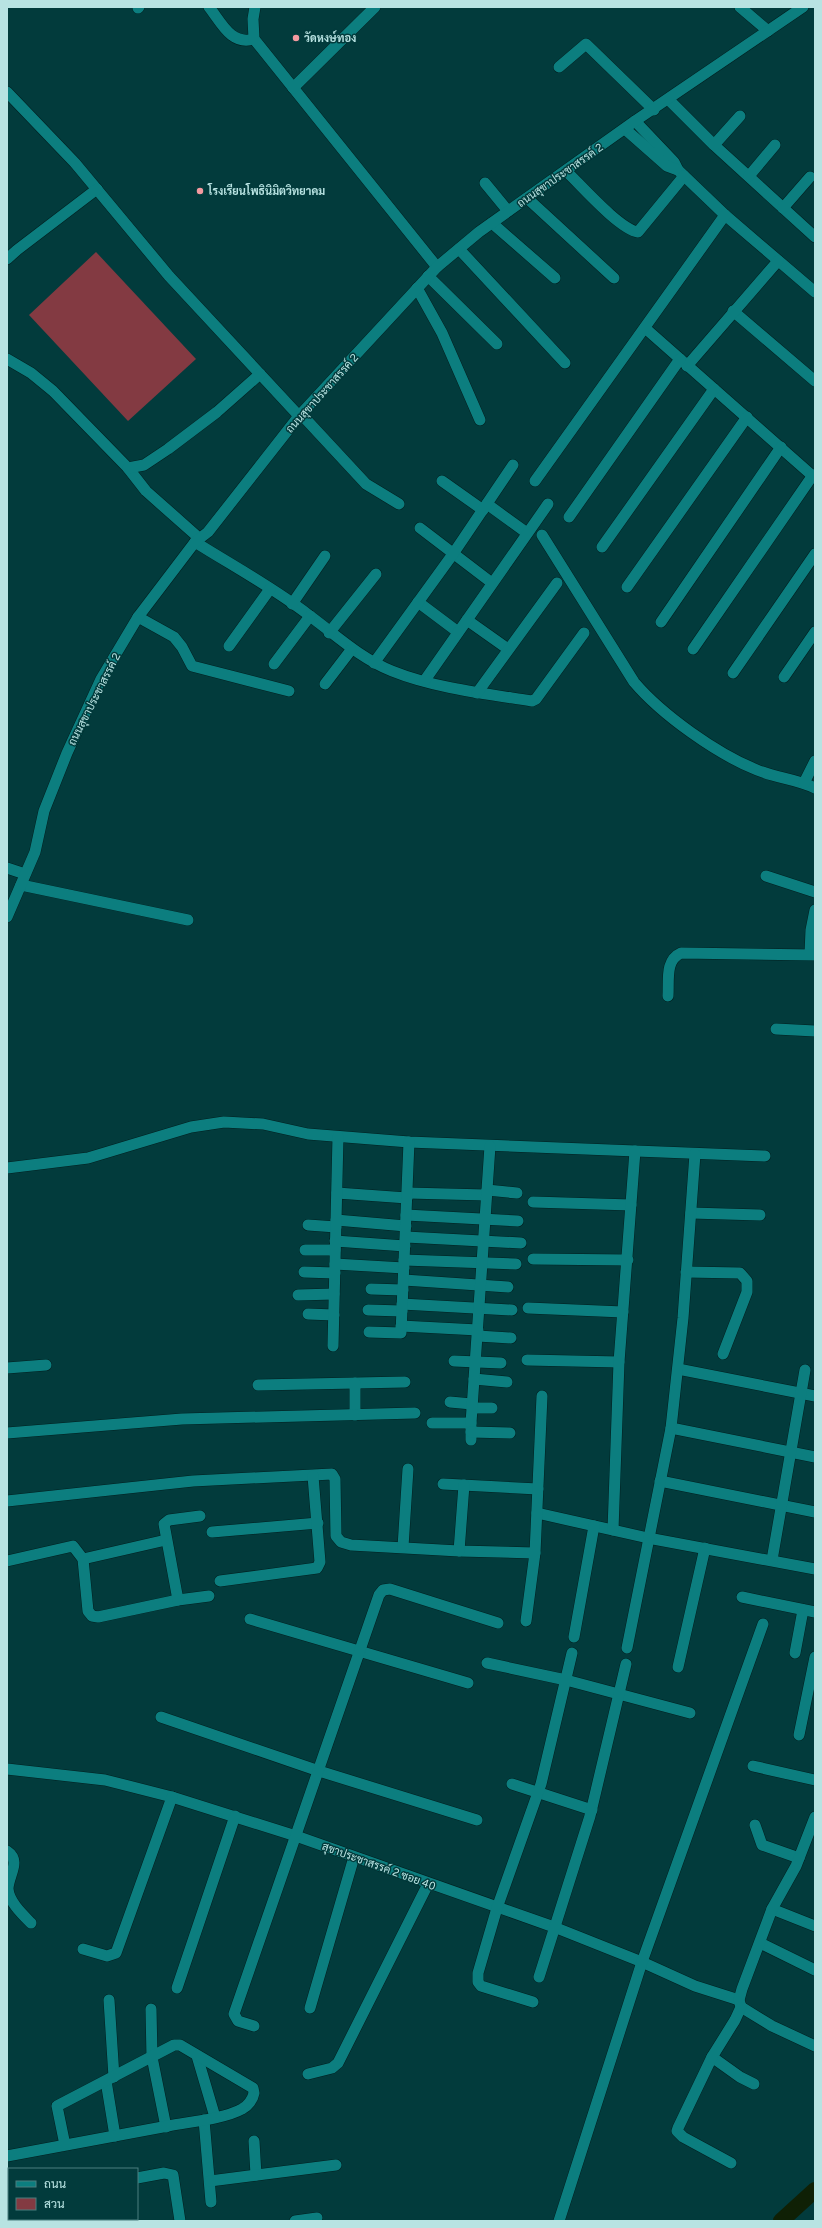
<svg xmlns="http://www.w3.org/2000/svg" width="822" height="2228" font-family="Overpass,Sarabun,sans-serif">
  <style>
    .green { fill: #833a42 }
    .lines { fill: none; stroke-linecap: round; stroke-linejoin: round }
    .river { stroke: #0f2005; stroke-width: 16 }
    .minor-casing { stroke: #022020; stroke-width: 12 }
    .tertiary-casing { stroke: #022020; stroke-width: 12 }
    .minor { stroke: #0c7e7f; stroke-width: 11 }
    .tertiary { stroke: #0c7e7f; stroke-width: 11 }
    .poi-dot { fill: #f49aa0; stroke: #023b3c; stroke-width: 1.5 }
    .labels { text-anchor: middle; stroke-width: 3; stroke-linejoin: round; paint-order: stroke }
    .poi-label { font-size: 11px; font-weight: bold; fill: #b8e3e2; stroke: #023b3c; text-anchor: start }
    .street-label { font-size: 11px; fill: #b8e3e2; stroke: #023b3c }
  </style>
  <rect width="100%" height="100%" fill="#023b3c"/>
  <!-- green -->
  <path class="green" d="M96 252 196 359 128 421 29 315Z"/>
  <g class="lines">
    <!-- river -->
    <path class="river" d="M781 2221 815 2190"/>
    <defs>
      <g id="minor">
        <path d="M209 7C221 22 231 46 254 39"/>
        <path d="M255 7 253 19 254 39 437 267"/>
        <path d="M740 7 768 31"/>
        <path d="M138 8 139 7"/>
        <path d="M559 67 586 44 654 110"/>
        <path d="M293 88 375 7"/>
        <path d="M7 92 75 163 169 276 299 416"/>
        <path d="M669 100 714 145 815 237"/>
        <path d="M635 121 674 162 678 170 725 215 815 292"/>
        <path d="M625 129 667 166 678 170"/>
        <path d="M714 145 740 116"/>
        <path d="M566 171C581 185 619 229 638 232L684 176"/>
        <path d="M749 176 775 145"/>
        <path d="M485 183 508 211"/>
        <path d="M527 198 614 278"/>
        <path d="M783 208 810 177"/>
        <path d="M492 223 555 278"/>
        <path d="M459 249 565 363"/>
        <path d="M7 259 17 250 97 189"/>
        <path d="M428 276 497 344"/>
        <path d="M417 288 442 333 480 420"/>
        <path d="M733 311 815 381"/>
        <path d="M645 328 815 478"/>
        <path d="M7 359 31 373 53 391 128 468 146 491 199 538"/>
        <path d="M687 366 778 261"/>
        <path d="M301 414 366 484 399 504"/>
        <path d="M128 468 144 465 168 449 217 412 260 374"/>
        <path d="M442 481 483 510"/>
        <path d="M535 481 725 215"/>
        <path d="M487 504 527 533"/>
        <path d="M569 517 680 359"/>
        <path d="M420 528 492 583"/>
        <path d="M542 535 634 682C662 715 717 754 757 770 776 778 797 779 815 788"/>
        <path d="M195 542C233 566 274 588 310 616 337 636 360 658 392 671 434 688 487 694 532 701L536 699 584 633"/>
        <path d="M602 547 714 389"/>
        <path d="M627 587 747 417"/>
        <path d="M418 602 458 632"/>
        <path d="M292 604 325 556"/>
        <path d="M138 617 174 637 182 647 192 666 289 691"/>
        <path d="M467 620 508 649"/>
        <path d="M661 622 781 447"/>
        <path d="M329 633 376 574"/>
        <path d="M229 646 270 589"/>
        <path d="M693 649 813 475"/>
        <path d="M374 663 453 554 513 465"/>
        <path d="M274 664 310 616"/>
        <path d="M733 673 815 554"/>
        <path d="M784 677 815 632"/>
        <path d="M425 680 548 504"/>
        <path d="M325 684 351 650"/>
        <path d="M477 693 557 583"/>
        <path d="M804 783 815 761"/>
        <path d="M7 868 25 874"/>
        <path d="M766 876 815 892"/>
        <path d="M21 885 188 920"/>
        <path d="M810 954 811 930 815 910"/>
        <path d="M668 996C669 980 665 960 681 953L815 955"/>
        <path d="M776 1029 815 1031"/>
        <path d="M7 1168 88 1158 191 1127 224 1122 263 1124 308 1134 409 1142 765 1156"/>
        <path d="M487 1190 517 1193"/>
        <path d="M337 1193 407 1198"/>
        <path d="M408 1193 486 1195"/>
        <path d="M533 1202 631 1205"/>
        <path d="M691 1213 760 1215"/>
        <path d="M406 1215 518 1221"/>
        <path d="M336 1220 406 1226"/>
        <path d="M308 1225 336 1227"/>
        <path d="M406 1237 521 1243"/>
        <path d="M335 1241 405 1246"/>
        <path d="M305 1250H335"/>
        <path d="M533 1259 628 1260"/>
        <path d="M404 1260 516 1264"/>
        <path d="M335 1264 404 1268"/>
        <path d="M304 1272 335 1273"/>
        <path d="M686 1272 740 1273 747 1281V1292L723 1354"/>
        <path d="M404 1280 508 1287"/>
        <path d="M371 1289 403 1290"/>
        <path d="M298 1295 334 1294"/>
        <path d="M402 1304 512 1310"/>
        <path d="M528 1308 623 1312"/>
        <path d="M368 1310 402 1311"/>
        <path d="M308 1314 334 1315"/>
        <path d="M401 1326 478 1330"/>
        <path d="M369 1332 401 1333 409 1142"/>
        <path d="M478 1336 511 1338"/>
        <path d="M333 1346 338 1137"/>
        <path d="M527 1360 619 1362"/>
        <path d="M454 1361 501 1363"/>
        <path d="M7 1368 46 1365"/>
        <path d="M678 1369 815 1396"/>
        <path d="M474 1379 507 1382"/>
        <path d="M258 1385 405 1382"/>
        <path d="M450 1402 472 1404"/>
        <path d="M472 1408H492"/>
        <path d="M355 1415V1383"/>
        <path d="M432 1423H471V1440"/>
        <path d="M471 1423 490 1146"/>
        <path d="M671 1428 815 1457"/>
        <path d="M471 1432 510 1433"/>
        <path d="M7 1433 182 1419 415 1413"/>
        <path d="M660 1481 815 1512"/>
        <path d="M443 1484 538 1489"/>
        <path d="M7 1501 193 1481 332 1474 335 1479 336 1536 341 1542 351 1545 459 1551 535 1553"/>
        <path d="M537 1513 648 1538 815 1569"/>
        <path d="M613 1530 619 1362 635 1151"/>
        <path d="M212 1532 318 1523"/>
        <path d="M403 1547 408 1469"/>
        <path d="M459 1551 464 1485"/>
        <path d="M83 1559 166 1540"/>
        <path d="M772 1560 805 1370"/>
        <path d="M7 1561 73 1546 83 1559 88 1611 92 1616 98 1617 178 1600 209 1596"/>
        <path d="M220 1581 317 1568 320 1562 313 1476"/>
        <path d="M742 1597 815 1612"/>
        <path d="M178 1600 164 1524 169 1520 200 1516"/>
        <path d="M250 1619 468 1683"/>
        <path d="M526 1621 535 1553 542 1396"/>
        <path d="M574 1637 594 1526"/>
        <path d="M627 1648 671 1428 683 1318 695 1154"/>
        <path d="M795 1653 803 1610"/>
        <path d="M487 1663 566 1680 690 1713"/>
        <path d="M678 1667 705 1548"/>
        <path d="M161 1717 319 1771 477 1820"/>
        <path d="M799 1735 815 1657"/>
        <path d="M753 1766 815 1780"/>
        <path d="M7 1769 105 1780 172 1797 296 1836 554 1927 642 1962 695 1986 739 2000"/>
        <path d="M512 1784 592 1810"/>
        <path d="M755 1825 762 1845 799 1858"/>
        <path d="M7 1851C22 1861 8 1876 8 1889 9 1902 23 1915 31 1923"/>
        <path d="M772 1909 815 1926"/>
        <path d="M760 1943 815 1970"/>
        <path d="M83 1949 107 1956 116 1953 172 1797"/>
        <path d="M539 1977 590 1816 626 1664"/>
        <path d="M177 1988 235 1816"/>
        <path d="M109 2000 114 2077"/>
        <path d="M533 2002 481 1986 478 1982V1973L497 1908 541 1784 572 1653"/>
        <path d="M741 2007 772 2026 815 2046"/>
        <path d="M310 2008 354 1857"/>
        <path d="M151 2009 152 2057 166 2127"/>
        <path d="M254 2026 238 2021 234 2014 379 1595 383 1590 390 1589 498 1623"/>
        <path d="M197 2056 215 2117"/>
        <path d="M712 2057 740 2077 754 2084"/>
        <path d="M308 2074 332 2068 338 2063 428 1884"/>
        <path d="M106 2081 115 2136"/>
        <path d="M204 2120 211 2202"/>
        <path d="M254 2141 256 2175"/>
        <path d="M7 2156C61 2146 114 2136 168 2126 188 2122 224 2119 242 2109 248 2106 253 2099 254 2093L253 2088 180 2045H174L57 2106 65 2145"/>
        <path d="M731 2163 683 2137 677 2131 678 2128 712 2057 735 2020 741 2007 739 2000 742 1989 772 1909 796 1866 815 1817"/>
        <path d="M137 2178 164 2173 173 2175 180 2221"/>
        <path d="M210 2181 336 2165"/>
        <path d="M295 2221 317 2218"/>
        <path d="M559 2221 642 1962 763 1624"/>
      </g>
      <g id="tertiary">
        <path d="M7 917 35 852 44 811 67 753 101 679 138 617 195 542 208 532 299 416 437 267 479 232 635 121 803 7"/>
        <path d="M7 2195 9 2204"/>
        <path d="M12 2219 13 2221"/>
      </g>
    </defs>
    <!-- minor casing -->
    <use href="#minor" class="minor-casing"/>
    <!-- tertiary casing -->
    <use href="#tertiary" class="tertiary-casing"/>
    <!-- minor -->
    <use href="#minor" class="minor"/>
    <!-- tertiary -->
    <use href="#tertiary" class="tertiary"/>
  </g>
  <!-- markers -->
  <g class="poi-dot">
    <circle cx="296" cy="38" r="4"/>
    <circle cx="200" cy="191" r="4"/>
  </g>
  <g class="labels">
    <!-- poi labels -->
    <g class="poi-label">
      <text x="304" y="42">วัดหงษ์ทอง</text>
      <text x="208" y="195">โรงเรียนโพธินิมิตวิทยาคม</text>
    </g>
    <!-- street labels -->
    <g class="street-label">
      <text transform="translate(560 175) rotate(-35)" y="4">ถนนสุขาประชาสรรค์ 2</text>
      <text transform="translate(322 393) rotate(-48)" y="4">ถนนสุขาประชาสรรค์ 2</text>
      <text transform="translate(94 699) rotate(-63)" y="4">ถนนสุขาประชาสรรค์ 2</text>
      <text transform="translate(379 1866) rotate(20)" y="4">สุขาประชาสรรค์ 2 ซอย 40</text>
    </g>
  </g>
  <!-- border -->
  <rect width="822" height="2228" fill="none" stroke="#b8e3e2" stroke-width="16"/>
  <!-- legend -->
  <rect x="8" y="2168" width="130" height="52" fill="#023b3c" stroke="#4b7e7e"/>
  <rect x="16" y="2181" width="20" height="6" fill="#0c7e7f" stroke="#4b7e7e"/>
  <text x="44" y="2188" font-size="12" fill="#b8e3e2">ถนน</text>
  <rect x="16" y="2198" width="20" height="12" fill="#833a42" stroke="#4b7e7e"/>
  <text x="44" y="2208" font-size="12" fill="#b8e3e2">สวน</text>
</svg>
